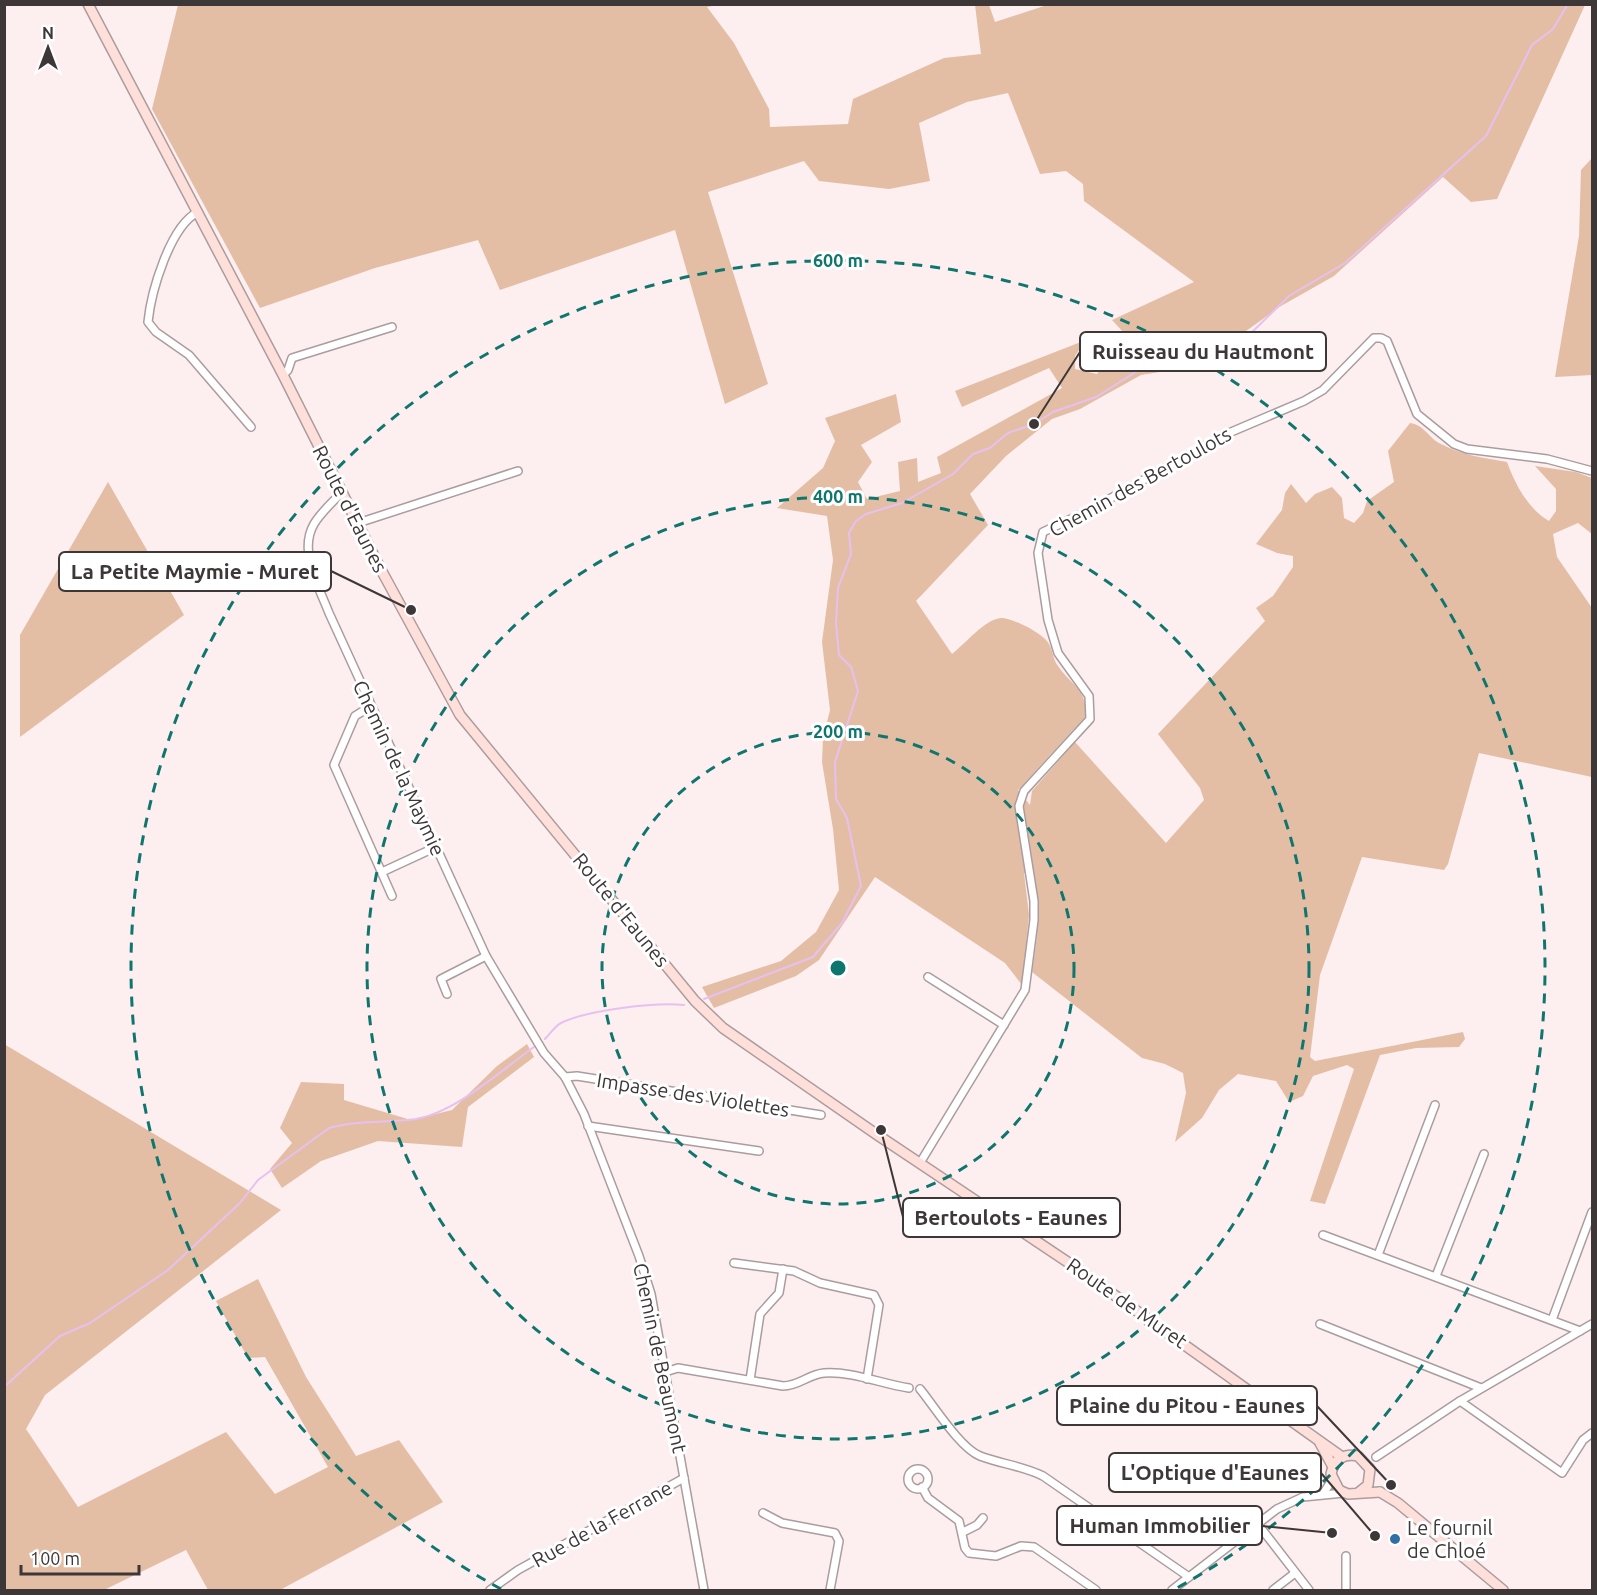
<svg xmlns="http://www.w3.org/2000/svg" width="1597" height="1595" font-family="Ubuntu,sans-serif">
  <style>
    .green { fill: #e3bea5 }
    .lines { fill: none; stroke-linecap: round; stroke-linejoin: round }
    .stream { stroke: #e6c1f0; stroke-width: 2 }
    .minor-casing { stroke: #ab9d9f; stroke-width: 10 }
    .secondary-casing { stroke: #ab9d9f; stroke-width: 12 }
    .minor { stroke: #fff; stroke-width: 7 }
    .secondary { stroke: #fedfd9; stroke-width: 9 }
    .ring { fill: none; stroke: #0f766e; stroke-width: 3; stroke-dasharray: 10 8 }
    .poi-dot { fill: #306fa6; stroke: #fff; stroke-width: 2 }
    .labels { text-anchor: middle; stroke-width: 6; stroke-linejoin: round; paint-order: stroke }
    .street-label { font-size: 20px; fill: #3d3738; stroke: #fff }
    .poi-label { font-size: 20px; fill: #3d3738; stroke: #fff; text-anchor: start }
    .centre { fill: #0f766e; stroke: #fff; stroke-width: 3 }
    .ring-label { font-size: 18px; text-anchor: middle; font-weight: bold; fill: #0f766e; stroke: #fff; stroke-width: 6; stroke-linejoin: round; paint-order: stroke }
    .leader { fill: none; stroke: #3d3738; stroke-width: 2 }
    .callout-dot { fill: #3d3738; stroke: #fff; stroke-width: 2 }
    .callout { fill: #fff; stroke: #3d3738; stroke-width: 2 }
    .callout-label { font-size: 21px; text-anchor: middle; font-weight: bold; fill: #3d3738 }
  </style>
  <rect width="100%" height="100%" fill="#fdeef0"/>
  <!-- green -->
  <g class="green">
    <path d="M1050 4 1585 5 1497 199 1471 202 1443 177 1334 276 1281 306 1239 336 1227 353 1179 369 1141 375 1080 409 1052 419 1006 456 970 494 988 525 916 601 952 654C965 644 985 619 1001 618 1013 618 1044 634 1049 644 1053 651 1053 660 1058 666 1071 685 1089 691 1085 717L1018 790 1030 805 1032 791 1075 742 1166 843 1204 800 1200 788 1158 734 1265 621 1256 608 1273 596 1293 567V556L1277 553 1256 544 1282 510 1285 493 1291 484 1306 503 1315 494 1332 487 1342 498 1344 518 1354 523 1363 513 1367 501 1394 482 1388 451 1410 423C1425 425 1428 438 1441 444 1462 455 1484 458 1507 462 1515 484 1528 509 1549 521L1556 511V489L1535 466 1576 472 1592 478V534L1578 523 1553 534 1557 557 1592 608V777L1479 753 1448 864 1444 870 1362 857 1320 975 1310 1057 1315 1061 1463 1032 1465 1039 1459 1047 1416 1048 1380 1055 1325 1204 1310 1201 1354 1069 1347 1065 1313 1076 1303 1096 1289 1102 1276 1081 1238 1074 1219 1090 1202 1118 1175 1142 1186 1093 1183 1073 1165 1064 1142 1058 1032 972 1037 936 1033 869 1024 873 1029 915 1022 985 1005 963 875 877 819 960 796 976 714 1008 702 987 781 961 816 932 839 890 833 829 822 762 823 738 830 710 822 642 833 560 827 516 777 508 823 468 835 441 825 418 896 394 901 422 861 445 872 462 858 482 867 499 900 491 898 462 917 458 918 482 941 473 937 457 1062 388 1049 368 962 407 955 391 1086 340 1075 356V369L1097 374 1123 332 1112 320 1194 282 1084 201 1083 184 1066 171 1040 174 1008 93 967 102 919 123 930 181 889 189 819 181 804 161 708 192 768 384 725 404 675 230 500 290 478 240 375 268 260 308 152 109 178 5H717L707 7 734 43 769 109 770 127 848 124 853 99 944 58 981 54 975 5H989L995 22Z"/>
    <path d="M1592 158V375L1555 377 1579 236 1581 170Z"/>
    <path d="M108 482 184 615 20 737V635Z"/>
    <path d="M4 1044 281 1210 45 1395 26 1429 78 1507 226 1432 275 1494 328 1467 265 1357 248 1358 216 1301 258 1279 306 1377 356 1456 399 1440 443 1502 280 1590H208L186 1550 104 1590H5Z"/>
    <path d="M527 1044 534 1057 468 1107 462 1147 378 1141 321 1161 282 1188 270 1169 292 1143 280 1128 301 1082 344 1084V1100L411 1120 452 1110 497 1066Z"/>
  </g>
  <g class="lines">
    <!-- stream -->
    <g class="stream">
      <path d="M704 999 813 957 842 923 861 886 847 818 836 799 835 762 858 691 851 667 839 655 836 624 838 588 851 554 849 533 856 521 866 514 902 503 953 474 973 454 990 448 1008 433 1034 424 1053 412 1096 397 1142 368 1150 365 1171 367 1213 356 1230 348 1248 336 1289 296 1345 263 1486 136 1532 45 1553 29 1568 4"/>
      <path d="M545 1039C550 1034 555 1026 561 1023 587 1010 656 1002 684 1005"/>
      <path d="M4 1387 60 1336 90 1323 168 1270 240 1203 258 1180 329 1128C357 1120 387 1123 416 1119 457 1112 501 1070 534 1047"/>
    </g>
    <defs>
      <g id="minor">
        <path d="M198 212C170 226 151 292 148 322L156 332 189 355 251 427"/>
        <path d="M283 375 288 370 292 358 392 327"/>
        <path d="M342 492C333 502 321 512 314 524 298 551 319 587 329 613L486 956 544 1053 565 1077 584 1114 639 1256 651 1294 704 1590"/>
        <path d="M358 523 518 471"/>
        <path d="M371 706 355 716 334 765 392 896"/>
        <path d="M382 872 436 847"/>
        <path d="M928 977 1004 1025"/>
        <path d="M447 994 441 979 486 956"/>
        <path d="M565 1077 577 1076 821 1115"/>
        <path d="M588 1126 759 1151"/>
        <path d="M920 1163 1025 990 1034 920V901L1019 806 1024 791 1090 719 1089 696 1058 653 1048 620 1038 553 1043 532 1084 513 1224 435 1304 401 1323 390 1374 338H1381L1387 341 1417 414 1454 444 1467 449 1547 459 1592 471"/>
        <path d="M1323 1235 1580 1331"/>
        <path d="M1378 1255 1435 1105"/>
        <path d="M734 1263 794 1271 820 1283 874 1295 879 1305 867 1379"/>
        <path d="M1436 1276 1484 1154"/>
        <path d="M1552 1320 1592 1212"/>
        <path d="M1320 1324 1481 1388"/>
        <path d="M665 1372 678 1368 783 1386C799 1386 809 1374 824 1373 852 1371 882 1384 909 1388"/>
        <path d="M750 1380 760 1314 779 1293 783 1269"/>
        <path d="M920 1389C934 1406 960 1448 980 1456 1001 1464 1023 1466 1043 1476L1189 1577"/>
        <path d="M1460 1401 1562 1473 1583 1440 1592 1433"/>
        <path d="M1376 1457 1460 1401 1592 1324"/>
        <circle cx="918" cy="1479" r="10"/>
        <path d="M922 1487 928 1498 959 1521 965 1548 969 1553 996 1556 1021 1546 1034 1547 1096 1590"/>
        <path d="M1323 1494 1332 1480"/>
        <path d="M763 1513 782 1523 835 1533 839 1541 830 1590"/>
        <path d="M1257 1523 1309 1590"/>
        <path d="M963 1532 977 1525 983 1518"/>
        <path d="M1346 1556V1590"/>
        <path d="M490 1590 518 1570 684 1478"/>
        <path d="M1172 1590 1277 1509 1303 1497 1344 1493"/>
        <path d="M1273 1590 1295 1573"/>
      </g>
      <g id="secondary">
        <path d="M88 4 283 375 379 566 460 715 695 1001 723 1028 876 1134 1075 1267 1342 1457"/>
        <path d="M1320 1443 1333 1467"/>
        <path d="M1380 1492 1398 1503 1503 1590"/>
        <path d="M1358 1493 1368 1485 1370 1469 1358 1456C1344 1453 1334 1459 1331 1474L1339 1490 1348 1494 1380 1492"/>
      </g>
    </defs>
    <!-- minor casing -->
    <use href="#minor" class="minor-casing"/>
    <!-- secondary casing -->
    <use href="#secondary" class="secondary-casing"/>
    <!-- minor -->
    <use href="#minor" class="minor"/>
    <!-- secondary -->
    <use href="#secondary" class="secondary"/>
  </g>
  <!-- distance rings -->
  <g class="ring">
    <circle cx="838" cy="968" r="236"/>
    <circle cx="838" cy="968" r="471"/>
    <path d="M501 1589A707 707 0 1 1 1175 1589"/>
  </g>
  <!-- markers -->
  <circle class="poi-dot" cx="1395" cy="1539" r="6"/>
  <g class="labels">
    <!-- street labels -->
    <g class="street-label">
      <text transform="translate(1140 482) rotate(-29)" y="7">Chemin des Bertoulots</text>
      <text transform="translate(350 509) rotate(63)" y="7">Route d'Eaunes</text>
      <text transform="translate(399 768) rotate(65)" y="7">Chemin de la Maymie</text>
      <text transform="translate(621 910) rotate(51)" y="7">Route d'Eaunes</text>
      <text transform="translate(693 1095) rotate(9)" y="7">Impasse des Violettes</text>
      <text transform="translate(1127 1303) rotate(35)" y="7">Route de Muret</text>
      <text transform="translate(660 1358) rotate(78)" y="7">Chemin de Beaumont</text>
      <text transform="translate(602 1524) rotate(-29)" y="7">Rue de la Ferrane</text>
    </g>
    <!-- poi labels -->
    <g class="poi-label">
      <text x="1407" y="1535">Le fournil<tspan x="1407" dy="23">de Chloé</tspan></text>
    </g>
  </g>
  <circle cx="838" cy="968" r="9" class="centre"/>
  <g class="ring-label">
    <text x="838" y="267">600 m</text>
    <text x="838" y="503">400 m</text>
    <text x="838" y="738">200 m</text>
  </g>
  <!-- callouts -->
  <path class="leader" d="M1034 424L1080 352M411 610L331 571M881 1130L903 1217M1391 1485L1317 1406M1375 1536L1321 1473M1332 1533L1262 1526"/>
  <g class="callout-dot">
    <circle cx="1034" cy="424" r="6"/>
    <circle cx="411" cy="610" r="6"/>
    <circle cx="881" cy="1130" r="6"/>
    <circle cx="1391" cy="1485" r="6"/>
    <circle cx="1375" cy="1536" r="6"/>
    <circle cx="1332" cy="1533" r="6"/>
  </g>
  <g class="callout">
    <rect x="1080" y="332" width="246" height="39" rx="6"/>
    <rect x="59" y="552" width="272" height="39" rx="6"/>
    <rect x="903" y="1198" width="217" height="39" rx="6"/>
    <rect x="1057" y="1386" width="260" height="39" rx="6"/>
    <rect x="1109" y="1453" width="212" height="39" rx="6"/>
    <rect x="1057" y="1506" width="205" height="39" rx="6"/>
  </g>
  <g class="callout-label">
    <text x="1203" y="359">Ruisseau du Hautmont</text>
    <text x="195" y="579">La Petite Maymie - Muret</text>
    <text x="1011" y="1225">Bertoulots - Eaunes</text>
    <text x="1187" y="1413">Plaine du Pitou - Eaunes</text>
    <text x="1215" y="1480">L'Optique d'Eaunes</text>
    <text x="1160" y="1533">Human Immobilier</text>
  </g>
  <!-- border -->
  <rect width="1597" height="1595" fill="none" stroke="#3d3738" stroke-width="12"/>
  <!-- north arrow -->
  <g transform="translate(48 48)" stroke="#ffffff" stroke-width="4.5" paint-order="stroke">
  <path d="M0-4.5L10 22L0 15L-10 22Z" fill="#3d3738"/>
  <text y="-9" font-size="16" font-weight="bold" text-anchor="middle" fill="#3d3738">N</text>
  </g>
  <!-- scale -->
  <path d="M21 1565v9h118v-9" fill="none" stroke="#3d3738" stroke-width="3"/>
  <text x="30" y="1565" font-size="18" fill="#3d3738" stroke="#ffffff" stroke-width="4.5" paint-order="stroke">100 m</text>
</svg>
